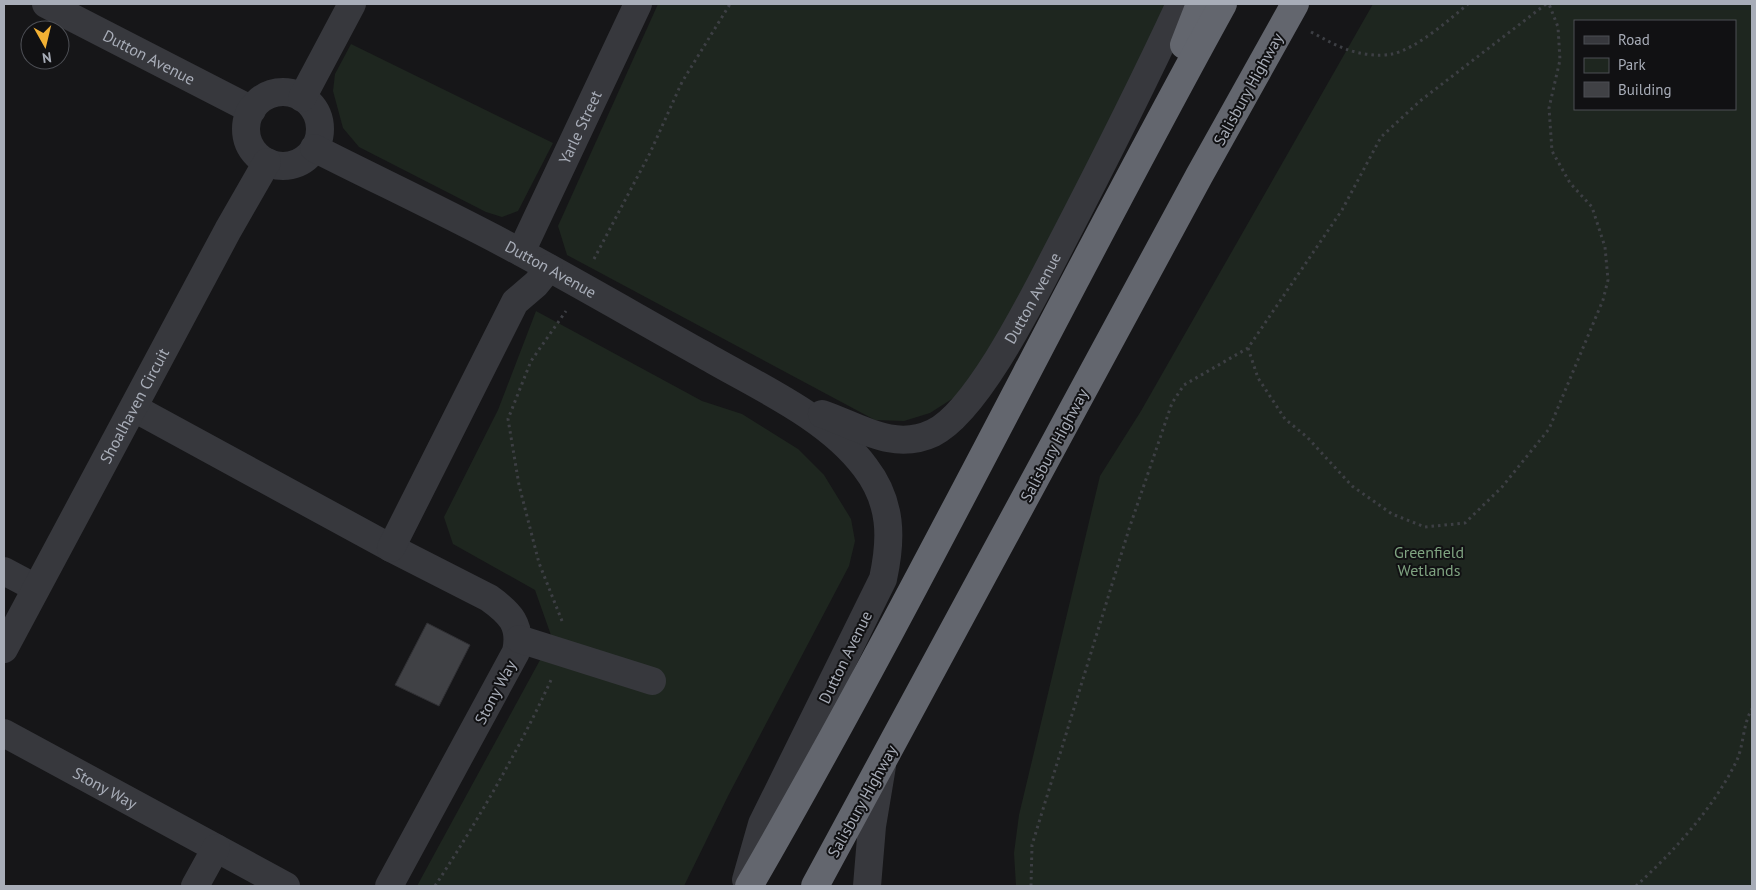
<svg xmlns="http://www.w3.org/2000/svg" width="1756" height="890" font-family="'PT Sans',sans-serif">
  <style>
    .green { fill: #1e261f; fill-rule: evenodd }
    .building { fill: #404145; stroke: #303034 }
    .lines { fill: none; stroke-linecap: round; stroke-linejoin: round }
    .path { stroke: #3d3f44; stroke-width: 3; stroke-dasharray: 2.5 4; stroke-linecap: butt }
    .minor { stroke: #37383d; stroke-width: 28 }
    .highway { stroke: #63666e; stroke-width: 28 }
    .labels { text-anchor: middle; stroke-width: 4; stroke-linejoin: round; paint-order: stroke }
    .street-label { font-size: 16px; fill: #a8adb8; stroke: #111113 }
    .park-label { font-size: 16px; fill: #7fa381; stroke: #111113 }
  </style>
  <rect width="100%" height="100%" fill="#161618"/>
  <!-- green -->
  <g class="green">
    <path d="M658 4H1170L1010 327 955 397 930 413 904 421 875 420 567 255 558 226Z"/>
    <path d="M1373 4H1752V886H1016L1014 853 1019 815 1100 476 1141 411ZM1575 21H1735V109H1575Z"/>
    <path d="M351 44 553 143 518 211 502 217 486 212 359 147 343 128 333 91 335 74Z"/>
    <path d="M536 311 702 401 742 414 798 449 824 475 851 519 855 541 849 566 728 796 684 886H417L552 638 535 590 453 544 444 517 498 410Z"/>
  </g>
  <!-- building -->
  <path class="building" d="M427 623 470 645 439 706 395 685Z"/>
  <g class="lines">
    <!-- path -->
    <g class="path">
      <path d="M1311 32C1323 38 1334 45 1346 49 1358 54 1379 57 1392 54 1416 49 1449 20 1468 4"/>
      <path d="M594 259 650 153 682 82 730 4"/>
      <path d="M1248 348 1258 378 1285 419 1307 437 1352 486 1392 514 1425 527 1465 523 1502 487 1549 429 1603 300 1608 280 1605 247 1592 207 1570 183 1552 151 1549 108 1560 60 1558 27 1549 4"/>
      <path d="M562 621 539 563 519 485 508 419 531 361 566 311"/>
      <path d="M435 886C478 820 518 752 551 680"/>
      <path d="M1031 886 1032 845 1129 529 1172 403 1184 385 1248 348 1342 210 1381 137 1420 101 1546 4"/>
      <path d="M1636 886C1674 851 1714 808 1737 760 1744 744 1743 723 1752 709"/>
    </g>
    <!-- minor -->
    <g class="minor">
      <path id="s1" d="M46 4 252 110"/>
      <circle cx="283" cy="129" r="37"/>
      <path d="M302 98 352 4"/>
      <path id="s2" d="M314 148C383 183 454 216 522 253 583 286 643 321 704 355 757 386 828 417 865 467 892 502 892 538 883 579L762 824 746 880"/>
      <path id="s3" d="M521 252 638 4"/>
      <path d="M134 408 391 548 489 598C510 613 522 625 516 652L389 886"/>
      <path id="s4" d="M822 414C858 426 893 452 933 433 978 411 1035 294 1059 248 1101 167 1142 86 1180 4"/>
      <path d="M391 548 515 302 536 284 549 268"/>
      <path d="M4 571 36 588"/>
      <path d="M519 639 652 681"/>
      <path id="s5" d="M4 649 228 230 267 162"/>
      <path id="s6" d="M4 733 286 886"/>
      <path d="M195 886 216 848"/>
      <path d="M867 886 872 826 882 766"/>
    </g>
    <!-- highway -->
    <g class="highway">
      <path d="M1184 45 1200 4"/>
      <path d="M749 886C916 597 1062 296 1223 4"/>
      <path d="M815 886 1199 176 1295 4"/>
    </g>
  </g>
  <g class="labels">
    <!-- street labels -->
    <g class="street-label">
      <text dy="6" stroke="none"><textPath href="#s1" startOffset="116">Dutton Avenue</textPath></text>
      <text transform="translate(1248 89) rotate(-61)" y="6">Salisbury Highway</text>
      <text dy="6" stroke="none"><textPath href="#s3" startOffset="138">Yarle Street</textPath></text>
      <text dy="6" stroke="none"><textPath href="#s2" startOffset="266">Dutton Avenue</textPath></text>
      <text dy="6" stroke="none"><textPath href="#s4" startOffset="286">Dutton Avenue</textPath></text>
      <text dy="6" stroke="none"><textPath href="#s5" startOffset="276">Shoalhaven Circuit</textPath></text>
      <text transform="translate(1054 445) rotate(-62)" y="6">Salisbury Highway</text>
      <text transform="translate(845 657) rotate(-64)" y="6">Dutton Avenue</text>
      <text transform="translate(495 692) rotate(-62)" y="6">Stony Way</text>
      <text dy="6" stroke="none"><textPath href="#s6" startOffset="115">Stony Way</textPath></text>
      <text transform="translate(862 801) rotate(-61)" y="6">Salisbury Highway</text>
    </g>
    <!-- park labels -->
    <g class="park-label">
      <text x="1429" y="558">Greenfield<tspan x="1429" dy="18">Wetlands</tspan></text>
    </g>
  </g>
  <!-- border -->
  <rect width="1756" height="890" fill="none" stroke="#a8adb8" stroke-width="10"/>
  <!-- legend -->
  <rect x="1574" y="20" width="162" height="90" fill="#111113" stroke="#4d4f55"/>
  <rect x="1584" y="36" width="25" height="8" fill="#37383d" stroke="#4d4f55"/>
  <text x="1618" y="45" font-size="15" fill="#a8adb8">Road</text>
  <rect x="1584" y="58" width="25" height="15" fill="#1e261f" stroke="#4d4f55"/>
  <text x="1618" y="70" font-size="15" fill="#a8adb8">Park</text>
  <rect x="1584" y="82" width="25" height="15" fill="#404145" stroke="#4d4f55"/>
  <text x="1618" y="95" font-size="15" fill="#a8adb8">Building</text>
  <!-- north arrow -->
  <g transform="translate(45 45) rotate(172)"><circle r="24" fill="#111113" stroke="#4d4f55"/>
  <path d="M0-4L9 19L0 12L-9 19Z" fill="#f2b134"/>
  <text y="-8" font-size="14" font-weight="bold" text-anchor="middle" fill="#a8adb8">N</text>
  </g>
</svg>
